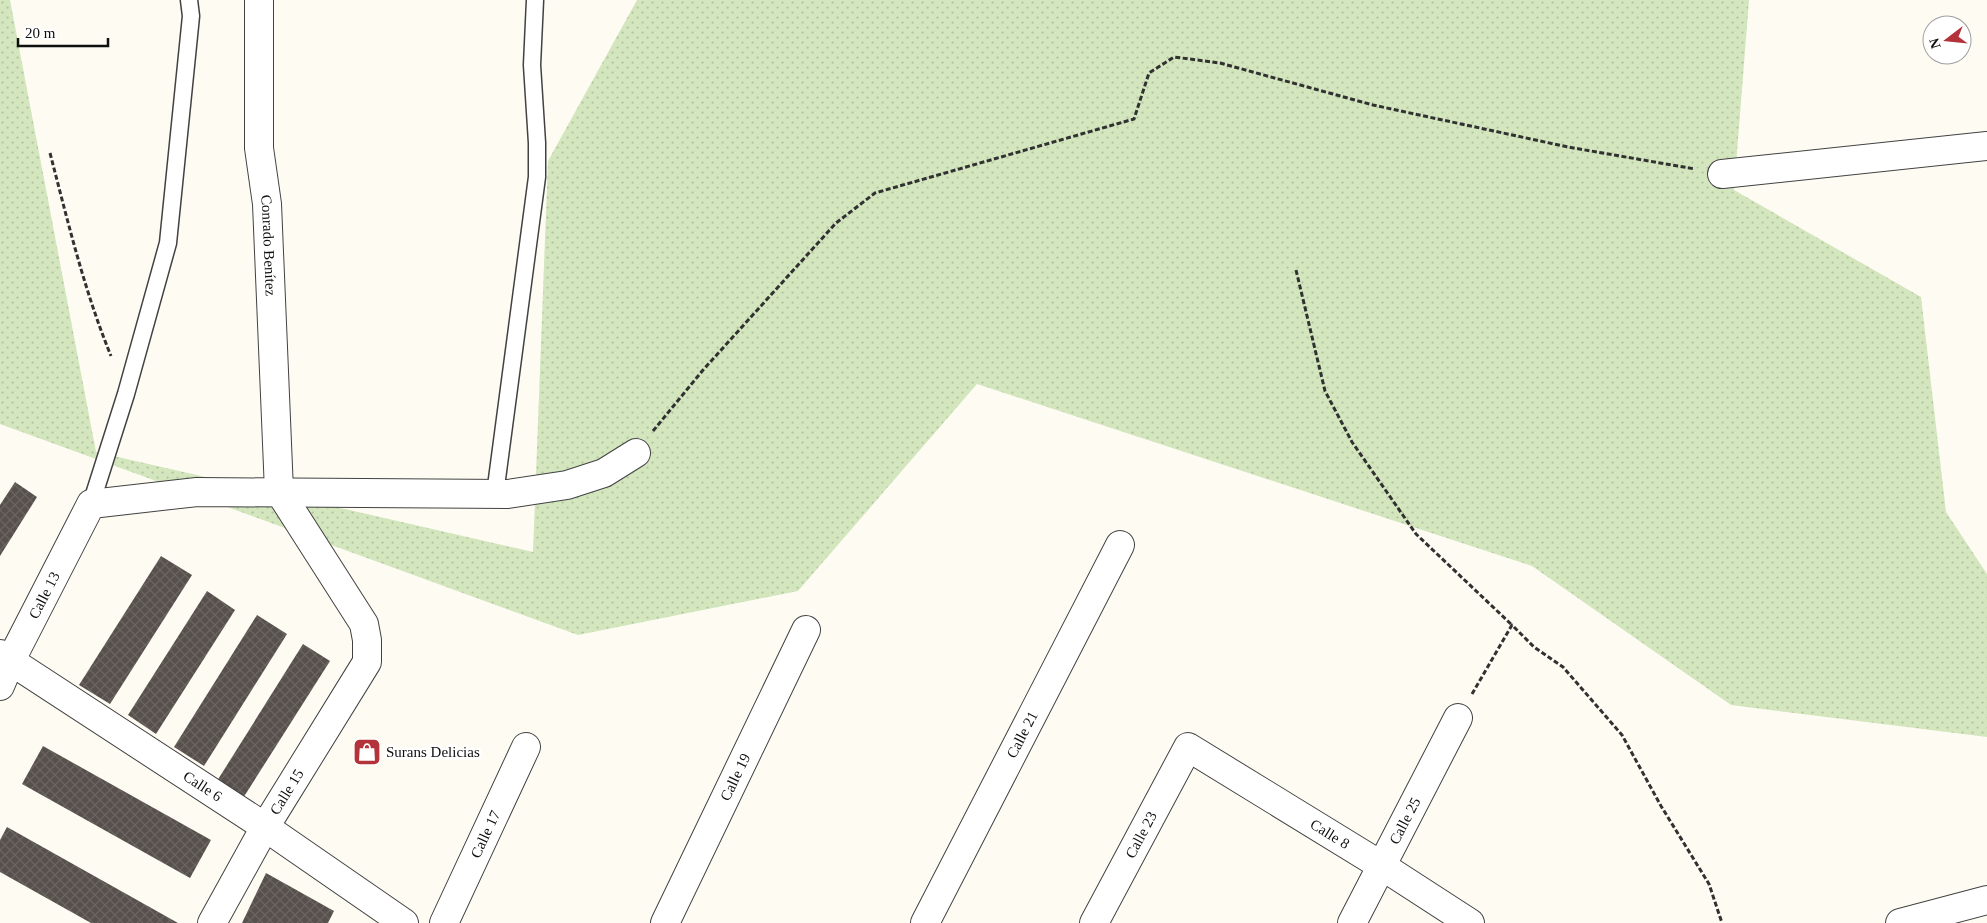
<svg xmlns="http://www.w3.org/2000/svg" width="1987" height="923" font-family="Georgia,serif">
  <style>
    .grass { fill: url(#grass-dots) }
    .building { fill: url(#building-cross-hatch) }
    .lines { fill: none; stroke-linecap: round; stroke-linejoin: round }
    .lane-casing { stroke: #424242; stroke-width: 19 }
    .street-casing { stroke: #424242; stroke-width: 30 }
    .path { stroke: #313131; stroke-width: 3; stroke-dasharray: 5 2.5; stroke-linecap: butt }
    .lane { stroke: #fff; stroke-width: 16 }
    .street { stroke: #fff; stroke-width: 28 }
    .labels { text-anchor: middle; stroke-width: 5; stroke-linejoin: round; paint-order: stroke }
    .street-label { font-size: 15px; fill: #0f0f0f; stroke: #fff }
    .poi-label { font-size: 15px; fill: #0f0f0f; stroke: #fff; text-anchor: start }
  </style>
  <defs>
    <pattern id="grass-dots" width="8" height="8" patternUnits="userSpaceOnUse" patternTransform="scale(1.25)"><rect width="8" height="8" fill="#d3e6be"/><path d="M2 2h.1M6 6h.1" fill="none" stroke="#b4c4a2" stroke-width="1.8" stroke-linecap="round"/></pattern>
    <pattern id="building-cross-hatch" width="8" height="8" patternUnits="userSpaceOnUse" patternTransform="scale(1.25)"><rect width="8" height="8" fill="#57504c"/><path d="M0 0l8 8M0 8l8-8" fill="none" stroke="#6a6561"/></pattern>
  </defs>
  <rect width="100%" height="100%" fill="#fefcf2"/>
  <!-- grass -->
  <path class="grass" d="M0 0H10L96 452 533 552 548 161 637 0H1749L1734 190 1921 297 1946 512 1987 574V737L1731 705 1532 566 977 384 798 591 578 635 0 424Z"/>
  <!-- building -->
  <g class="building">
    <path d="M15 482 37 497 0 556V505Z"/>
    <path d="M161 556 192 575 110 704 79 685Z"/>
    <path d="M207 591 235 610 156 734 128 715Z"/>
    <path d="M257 615 287 634 204 766 174 747Z"/>
    <path d="M303 644 330 661 238 806 212 789Z"/>
    <path d="M43 746 211 840 190 878 22 784Z"/>
    <path d="M7 827 178 923H91L0 872V840Z"/>
    <path d="M266 873 334 911 328 923H242Z"/>
  </g>
  <g class="lines">
    <defs>
      <g id="lane">
        <path d="M495 494 537 177V143L532 65 535 0"/>
        <path d="M91 504 126 394 168 243 191 16 189 0"/>
      </g>
      <g id="street">
        <path id="s1" d="M259 0V148L267 204 279 491"/>
        <path d="M1722 174 1987 146"/>
        <path id="s2" d="M0 654 265 827 404 923"/>
        <path id="s3" d="M0 686 11 660 91 504 197 492 508 494 567 485 604 473 636 453"/>
        <path id="s4" d="M212 923 265 827 367 662V640L364 624 279 491"/>
        <path id="s5" d="M444 923 526 747"/>
        <path id="s6" d="M665 923 806 630"/>
        <path id="s7" d="M925 923 1120 545"/>
        <path id="s8" d="M1094 923 1188 747 1382 866 1470 923"/>
        <path id="s9" d="M1352 923 1458 718"/>
        <path d="M1900 923 1987 900"/>
      </g>
    </defs>
    <!-- lane casing -->
    <use href="#lane" class="lane-casing"/>
    <!-- street casing -->
    <use href="#street" class="street-casing"/>
    <!-- path -->
    <g class="path">
      <path d="M50 153C68 222 84 290 111 356"/>
      <path d="M1296 270 1325 391 1352 442 1416 534 1512 625"/>
      <path d="M653 431 703 370 836 223 875 193 1134 119 1149 73 1174 57 1220 63 1373 105 1568 147 1695 169"/>
      <path d="M1472 694 1512 625 1534 647 1563 667 1622 735 1661 806 1709 884 1722 923"/>
    </g>
    <!-- lane -->
    <use href="#lane" class="lane"/>
    <!-- street -->
    <use href="#street" class="street"/>
  </g>
  <!-- icons -->
  <defs>
    <symbol id="shop-square" viewBox="-11 -11 22 22"><rect x="-9" y="-9" width="18" height="18" rx="4" fill="#b4323a" stroke="#fff"/><path d="M-5-2.5h2.3a2.7 3.5 0 0 1 5.4 0H5L5.5 6h-11ZM-1.5-2.5h3a1.5 2.3 0 0 0-3 0Z" fill="#fff"/></symbol>
  </defs>
  <g fill-rule="evenodd">
    <use href="#shop-square" x="351" y="736" width="32" height="32"/>
  </g>
  <g class="labels">
    <!-- street labels -->
    <g class="street-label">
      <text dy="5" stroke="none"><textPath href="#s1" startOffset="246">Conrado Benítez</textPath></text>
      <text dy="5" stroke="none"><textPath href="#s3" startOffset="101">Calle 13</textPath></text>
      <text dy="5" stroke="none"><textPath href="#s7" startOffset="212">Calle 21</textPath></text>
      <text dy="5" stroke="none"><textPath href="#s6" startOffset="162">Calle 19</textPath></text>
      <text dy="5" stroke="none"><textPath href="#s2" startOffset="242">Calle 6</textPath></text>
      <text dy="5" stroke="none"><textPath href="#s4" startOffset="151">Calle 15</textPath></text>
      <text dy="5" stroke="none"><textPath href="#s9" startOffset="115">Calle 25</textPath></text>
      <text dy="5" stroke="none"><textPath href="#s8" startOffset="366">Calle 8</textPath></text>
      <text dy="5" stroke="none"><textPath href="#s5" startOffset="98">Calle 17</textPath></text>
      <text dy="5" stroke="none"><textPath href="#s8" startOffset="100">Calle 23</textPath></text>
    </g>
    <!-- poi labels -->
    <g class="poi-label">
      <text x="386" y="757">Surans Delicias</text>
    </g>
  </g>
  <!-- north arrow -->
  <g transform="translate(1947 40) rotate(254)"><circle r="24" fill="#ffffff" stroke="#9f9f9f"/>
  <path d="M0-4L9 19L0 12L-9 19Z" fill="#b4323a"/>
  <text y="-8" font-size="14" font-weight="bold" text-anchor="middle" fill="#0f0f0f">N</text>
  </g>
  <!-- scale -->
  <path d="M18 38v8h90v-8" fill="none" stroke="#0f0f0f" stroke-width="2.5"/>
  <text x="25" y="38" font-size="15" fill="#0f0f0f" stroke="#ffffff" stroke-width="4" paint-order="stroke">20 m</text>
</svg>
